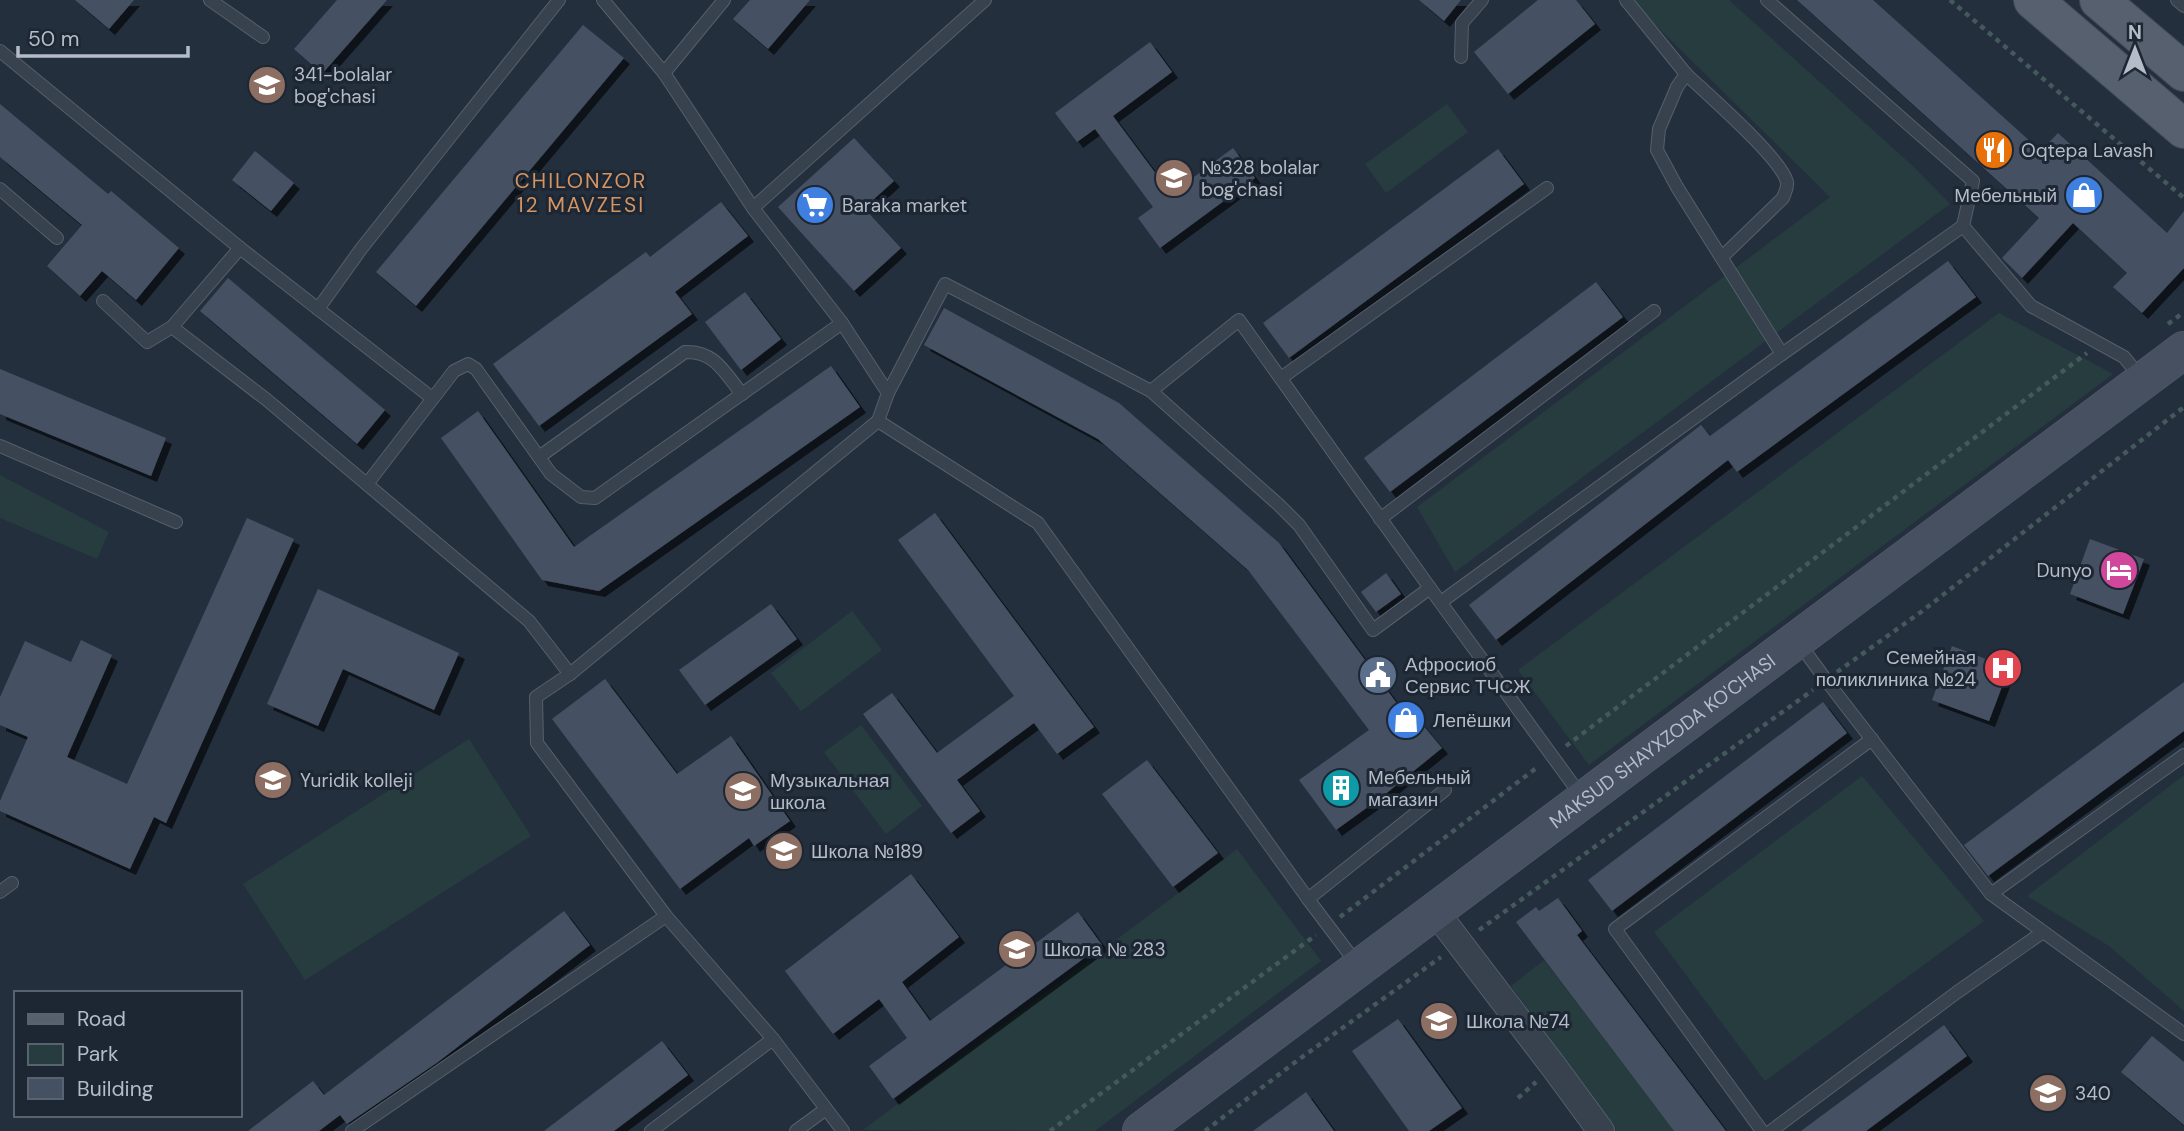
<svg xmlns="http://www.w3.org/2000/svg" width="2184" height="1131" font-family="'DM Sans',sans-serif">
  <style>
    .green { fill: #263c3f }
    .building { fill: #455162; filter: url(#shadow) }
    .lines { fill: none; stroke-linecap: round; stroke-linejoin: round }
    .lane-casing { stroke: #565f6c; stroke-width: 14 }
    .street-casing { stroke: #565f6c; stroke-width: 28 }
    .secondary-casing { stroke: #565f6c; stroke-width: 38 }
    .primary-casing { stroke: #414a57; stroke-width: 40 }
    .path { stroke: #44595c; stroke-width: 4.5; stroke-dasharray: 5 5; stroke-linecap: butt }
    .lane { stroke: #38414e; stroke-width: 12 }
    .street { stroke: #38414e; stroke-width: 26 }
    .secondary { stroke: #465061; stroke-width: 37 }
    .primary { stroke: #56606e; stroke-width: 38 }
    .labels { text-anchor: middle; stroke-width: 6; stroke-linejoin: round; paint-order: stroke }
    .poi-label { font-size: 19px; fill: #b4bcc9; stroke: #1d2633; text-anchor: start }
    .street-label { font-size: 19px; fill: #b4bcc9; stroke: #1d2633 }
    .neighbourhood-label { font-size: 21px; letter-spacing: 2px; fill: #d59563; stroke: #1d2633 }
  </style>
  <defs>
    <filter id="shadow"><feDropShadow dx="6" dy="6" stdDeviation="0" flood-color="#0009"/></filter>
  </defs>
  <rect width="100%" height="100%" fill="#242f3e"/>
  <!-- green -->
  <g class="green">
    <path d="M1630 0H1729L1915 168 1950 204 1455 572 1417 507 1830 197Z"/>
    <path d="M1447 104 1468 132 1386 193 1365 164Z"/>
    <path d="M1999 313 2113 374 1589 765 1518 670Z"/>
    <path d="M0 475 109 532 97 559 0 518Z"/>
    <path d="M852 611 882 650 801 711 771 673Z"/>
    <path d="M861 725 922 806 886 834 824 752Z"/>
    <path d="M469 739 531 836 305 980 243 884Z"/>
    <path d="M2184 775V1011L2109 946 2027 896Z"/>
    <path d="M1862 776 1984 921 1765 1081 1654 932Z"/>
    <path d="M1237 849 1321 961 1095 1131 863 1130Z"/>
    <path d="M1544 960 1674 1131H1616L1511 986Z"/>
  </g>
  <!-- building -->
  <g class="building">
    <path d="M75 0H134L109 29Z"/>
    <path d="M337 0H387L322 74 294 49Z"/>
    <path d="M750 0H810L768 49 733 19Z"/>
    <path d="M1419 0H1461L1444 21Z"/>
    <path d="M1538 0H1576L1595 24 1508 94 1474 52Z"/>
    <path d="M1797 0H1873L2041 151 2058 133 2167 233 2184 211V268L2142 313 2113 287 2127 273 2073 223 2022 278 2002 258 2039 218Z"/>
    <path d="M583 25 624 58 416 306 376 272Z"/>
    <path d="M1150 42 1172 72 1113 116 1171 194 1233 148 1255 178 1160 248 1138 218 1153 207 1095 129 1077 142 1055 113Z"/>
    <path d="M0 104 108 194 111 191 179 248 136 300 102 271 80 296 47 266 82 225 0 157Z"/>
    <path d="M854 138 894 181 864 208 901 248 854 291 778 207Z"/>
    <path d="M1498 149 1524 184 1289 358 1263 323Z"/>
    <path d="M255 151 294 183 271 211 232 180Z"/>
    <path d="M721 202 748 236 675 292 692 314 539 426 493 364 646 252 650 257Z"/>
    <path d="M1948 261 1976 297 1737 472 1728 460 1496 640 1469 605 1701 425 1710 436Z"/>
    <path d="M228 278 385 410 357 444 200 311Z"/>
    <path d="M1596 282 1623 317 1390 492 1364 458Z"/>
    <path d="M745 292 781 339 741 370 705 322Z"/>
    <path d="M944 308 1119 403 1279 543 1401 709 1406 705 1442 748 1383 796 1336 830 1299 780 1369 730 1248 570 1098 439 924 345Z"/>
    <path d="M831 366 860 407 599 591 542 580 441 438 478 411 574 547Z"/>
    <path d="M0 369 166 438 151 476 0 414Z"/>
    <path d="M935 513 1094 727 1057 754 1034 723 957 780 980 811 951 833 863 714 892 693 937 753 1014 696 898 540Z"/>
    <path d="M247 518 294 539 166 823 154 817 130 869 0 811V801L28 737 0 725V697L25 641 71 662 81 640 112 655 67 757 127 784Z"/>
    <path d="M2090 539 2144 559 2123 614 2070 594Z"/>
    <path d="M1386 573 1401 594 1376 612 1361 592Z"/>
    <path d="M318 589 459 653 434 710 343 669 318 726 267 704Z"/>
    <path d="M771 604 797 639 705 705 679 670Z"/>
    <path d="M1952 646 2009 668 1989 721 1932 700Z"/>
    <path d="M605 679 677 774 731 736 790 821 754 846 749 838 680 889 552 719Z"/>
    <path d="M2184 682V731L1988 876 1964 845Z"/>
    <path d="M1823 702 1847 733 1612 911 1588 880Z"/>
    <path d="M1147 760 1218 853 1173 887 1102 794Z"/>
    <path d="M911 874 959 937 902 982 930 1021 1078 912 1102 945 893 1099 869 1066 907 1038 879 999 833 1034 785 971Z"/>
    <path d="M1558 898 1582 931 1577 935 1726 1131H1674L1516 922 1536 907 1539 911Z"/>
    <path d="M564 911 590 945 438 1062 347 1124 340 1115 319 1131H248L313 1081 324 1095Z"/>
    <path d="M1398 1019 1462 1108 1429 1131H1409L1352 1051Z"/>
    <path d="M1944 1025 1967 1056 1866 1131H1801Z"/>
    <path d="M2152 1036 2184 1062V1125L2121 1072Z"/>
    <path d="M662 1041 688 1075 614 1131H544Z"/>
    <path d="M1306 1092 1334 1131H1253Z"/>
  </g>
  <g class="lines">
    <defs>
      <g id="lane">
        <path d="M210 0 263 37"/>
        <path d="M603 0 664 73 753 208"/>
        <path d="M1626 0 1686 74 1677 87 1659 129 1657 150 1677 187 1782 354"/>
        <path d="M1767 0 1973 181 1963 226 2031 306 2124 357 2142 379"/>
        <path d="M2177 0 2184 6"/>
        <path d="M0 51 240 248"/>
        <path d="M1461 57 1462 23 1482 0"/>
        <path d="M664 73 724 0"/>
        <path d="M1686 74C1707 94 1781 158 1787 182 1788 188 1785 192 1783 198L1722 257"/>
        <path d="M0 189 57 238"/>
        <path d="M103 301 147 342 172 327 240 248 432 398"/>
        <path d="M318 309 361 249 559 0"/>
        <path d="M172 327 267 400 529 621 570 674 536 697 537 743 666 916 773 1039 843 1131"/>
        <path d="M1281 378 1547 188"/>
        <path d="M1151 391 1279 505 1299 525 1373 630 1430 588"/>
        <path d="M888 393 945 284 1151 391 1239 320 1430 588 1582 797"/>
        <path d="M878 421 888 393 842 323 753 208 985 0"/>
        <path d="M0 446 176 522"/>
        <path d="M539 457 685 352C715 351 724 372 742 394"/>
        <path d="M367 484 454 371 468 364 476 369 551 474 581 497 595 498 842 323"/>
        <path d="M1380 519 1654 311"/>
        <path d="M1441 602 1782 354 1963 226"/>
        <path d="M1799 643 1826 680 1991 894 2184 1034"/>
        <path d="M570 674 878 421 1038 523 1308 899 1357 964"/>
        <path d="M0 892 12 883"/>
        <path d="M1991 894 2184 755"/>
        <path d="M1308 899 1445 790"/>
        <path d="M352 1131 666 916"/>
        <path d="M651 1131 773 1039"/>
        <path d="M796 1131 826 1109"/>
        <path d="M1762 1131 1615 929 1872 739"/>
        <path d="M1771 1131 1956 993 2043 932"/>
      </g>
      <path id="street" d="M1435 911 1554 1067 1601 1131"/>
      <g id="secondary">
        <path id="s1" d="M1141 1131 2184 350"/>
      </g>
      <g id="primary">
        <path d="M2033 0 2184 129"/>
        <path d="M2099 0 2184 72"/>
      </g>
    </defs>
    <!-- lane casing -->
    <use href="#lane" class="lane-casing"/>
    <!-- street casing -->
    <use href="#street" class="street-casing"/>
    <!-- secondary casing -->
    <use href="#secondary" class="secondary-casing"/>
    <!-- primary casing -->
    <use href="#primary" class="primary-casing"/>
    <!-- path -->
    <g class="path">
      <path d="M1950 0 2184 198"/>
      <path d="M2168 324 2184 312"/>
      <path d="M1837 672 1921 612 2184 407"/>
      <path d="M1566 746 2087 353"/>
      <path d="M1340 917 1539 766"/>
      <path d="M1479 930 1813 690"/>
      <path d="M1518 1098 1536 1082"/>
      <path d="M1050 1131 1316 935"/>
      <path d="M1205 1131 1298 1060 1441 957"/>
    </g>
    <!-- lane -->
    <use href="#lane" class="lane"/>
    <!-- street -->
    <use href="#street" class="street"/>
    <!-- secondary -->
    <use href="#secondary" class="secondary"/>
    <!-- primary -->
    <use href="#primary" class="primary"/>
  </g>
  <!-- icons -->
  <defs>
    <symbol id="school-disc" viewBox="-11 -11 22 22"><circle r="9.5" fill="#8d6e63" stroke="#1d2633"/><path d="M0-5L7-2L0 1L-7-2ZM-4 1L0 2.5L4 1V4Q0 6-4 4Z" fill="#fff"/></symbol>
    <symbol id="restaurant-disc" viewBox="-11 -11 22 22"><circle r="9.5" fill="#e8710a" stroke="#1d2633"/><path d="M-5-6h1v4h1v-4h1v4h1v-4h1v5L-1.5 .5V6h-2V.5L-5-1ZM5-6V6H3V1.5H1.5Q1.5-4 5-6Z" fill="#fff"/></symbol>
    <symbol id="shop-disc" viewBox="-11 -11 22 22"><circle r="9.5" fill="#3f7fe0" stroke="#1d2633"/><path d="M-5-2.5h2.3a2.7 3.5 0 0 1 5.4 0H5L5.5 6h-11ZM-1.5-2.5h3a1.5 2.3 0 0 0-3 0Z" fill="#fff"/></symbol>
    <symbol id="supermarket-disc" viewBox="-11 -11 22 22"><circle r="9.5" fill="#3f7fe0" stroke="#1d2633"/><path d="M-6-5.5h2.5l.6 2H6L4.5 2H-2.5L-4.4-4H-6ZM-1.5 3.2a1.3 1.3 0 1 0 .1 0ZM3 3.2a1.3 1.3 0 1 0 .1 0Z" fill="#fff"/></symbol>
    <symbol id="hotel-disc" viewBox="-11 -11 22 22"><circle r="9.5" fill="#d1479c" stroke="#1d2633"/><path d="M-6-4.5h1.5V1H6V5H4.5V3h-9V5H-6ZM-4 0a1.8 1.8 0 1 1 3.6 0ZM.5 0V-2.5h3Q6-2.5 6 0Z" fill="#fff"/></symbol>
    <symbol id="hospital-disc" viewBox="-11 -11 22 22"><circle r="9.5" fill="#e0444e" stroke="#1d2633"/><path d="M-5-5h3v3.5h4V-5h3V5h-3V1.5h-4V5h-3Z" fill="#fff"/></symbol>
    <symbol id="civic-disc" viewBox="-11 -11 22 22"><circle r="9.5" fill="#5c6f8a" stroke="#1d2633"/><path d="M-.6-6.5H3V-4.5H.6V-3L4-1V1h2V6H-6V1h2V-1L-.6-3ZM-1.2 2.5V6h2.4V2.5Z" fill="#fff"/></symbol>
    <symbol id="university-disc" viewBox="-11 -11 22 22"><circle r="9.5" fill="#8d6e63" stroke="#1d2633"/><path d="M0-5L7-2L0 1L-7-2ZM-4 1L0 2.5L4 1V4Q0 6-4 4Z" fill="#fff"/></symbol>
    <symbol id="building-disc" viewBox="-11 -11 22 22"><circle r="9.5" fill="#0f9aa8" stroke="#1d2633"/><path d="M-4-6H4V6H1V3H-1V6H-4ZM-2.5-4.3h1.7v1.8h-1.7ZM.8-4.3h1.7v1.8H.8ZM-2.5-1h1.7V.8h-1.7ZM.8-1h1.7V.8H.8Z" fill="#fff"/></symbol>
  </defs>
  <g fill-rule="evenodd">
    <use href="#school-disc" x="245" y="63" width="44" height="44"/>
    <use href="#restaurant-disc" x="1972" y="128" width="44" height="44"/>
    <use href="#school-disc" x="1152" y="156" width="44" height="44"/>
    <use href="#shop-disc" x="2062" y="173" width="44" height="44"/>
    <use href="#supermarket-disc" x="793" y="183" width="44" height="44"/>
    <use href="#hotel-disc" x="2097" y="548" width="44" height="44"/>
    <use href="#hospital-disc" x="1981" y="646" width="44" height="44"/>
    <use href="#civic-disc" x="1356" y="653" width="44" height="44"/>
    <use href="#shop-disc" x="1384" y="698" width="44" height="44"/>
    <use href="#university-disc" x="251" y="758" width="44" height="44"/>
    <use href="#building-disc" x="1319" y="766" width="44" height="44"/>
    <use href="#school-disc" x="721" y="769" width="44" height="44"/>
    <use href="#school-disc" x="762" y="829" width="44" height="44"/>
    <use href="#school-disc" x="995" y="927" width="44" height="44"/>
    <use href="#school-disc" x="1417" y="999" width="44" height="44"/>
    <use href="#school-disc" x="2026" y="1071" width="44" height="44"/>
  </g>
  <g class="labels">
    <!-- poi labels -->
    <g class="poi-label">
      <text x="294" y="81">341-bolalar<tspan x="294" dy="22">bog'chasi</tspan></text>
      <text x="2021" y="157">Oqtepa Lavash</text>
      <text x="1201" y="174">№328 bolalar<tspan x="1201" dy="22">bog'chasi</tspan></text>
      <text x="2057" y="202" text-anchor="end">Мебельный</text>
      <text x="842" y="212">Baraka market</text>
      <text x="2092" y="577" text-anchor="end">Dunyo</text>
      <text x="1976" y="664" text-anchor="end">Семейная<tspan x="1976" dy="22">поликлиника №24</tspan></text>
      <text x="1405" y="671">Афросиоб<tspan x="1405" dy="22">Сервис ТЧСЖ</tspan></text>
      <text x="1433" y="727">Лепёшки</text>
      <text x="1368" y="784">Мебельный<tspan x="1368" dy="22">магазин</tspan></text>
      <text x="300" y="787">Yuridik kolleji</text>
      <text x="770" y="787">Музыкальная<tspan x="770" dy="22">школа</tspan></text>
      <text x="811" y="858">Школа №189</text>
      <text x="1044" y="956">Школа № 283</text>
      <text x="1466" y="1028">Школа №74</text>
      <text x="2075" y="1100">340</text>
    </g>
    <!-- street labels -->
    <g class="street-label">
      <text dy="7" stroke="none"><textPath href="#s1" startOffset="651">MAKSUD SHAYXZODA KO'CHASI</textPath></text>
    </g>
    <!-- neighbourhood labels -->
    <g class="neighbourhood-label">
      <text x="581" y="188">CHILONZOR<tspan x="581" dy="24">12 MAVZESI</tspan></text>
    </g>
  </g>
  <!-- legend -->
  <rect x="14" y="991" width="228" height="126" fill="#1d2633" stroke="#59626f" stroke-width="2"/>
  <rect x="28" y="1014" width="35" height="10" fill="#56606e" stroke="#59626f" stroke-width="2"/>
  <text x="77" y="1026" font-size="21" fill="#b4bcc9">Road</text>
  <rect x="28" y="1044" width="35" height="21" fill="#263c3f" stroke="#59626f" stroke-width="2"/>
  <text x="77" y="1061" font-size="21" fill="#b4bcc9">Park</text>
  <rect x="28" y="1078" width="35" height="21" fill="#455162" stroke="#59626f" stroke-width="2"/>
  <text x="77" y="1096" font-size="21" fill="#b4bcc9">Building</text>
  <!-- north arrow -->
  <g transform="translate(2135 49)" stroke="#1d2633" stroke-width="5" paint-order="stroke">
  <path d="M0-5L12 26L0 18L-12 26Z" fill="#b4bcc9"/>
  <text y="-10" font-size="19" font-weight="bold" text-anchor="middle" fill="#b4bcc9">N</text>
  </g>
  <!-- scale -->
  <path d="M18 46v10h170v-10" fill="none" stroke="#b4bcc9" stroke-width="3.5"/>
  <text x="28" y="46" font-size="21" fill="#b4bcc9" stroke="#1d2633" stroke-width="5" paint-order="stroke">50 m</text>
</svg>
